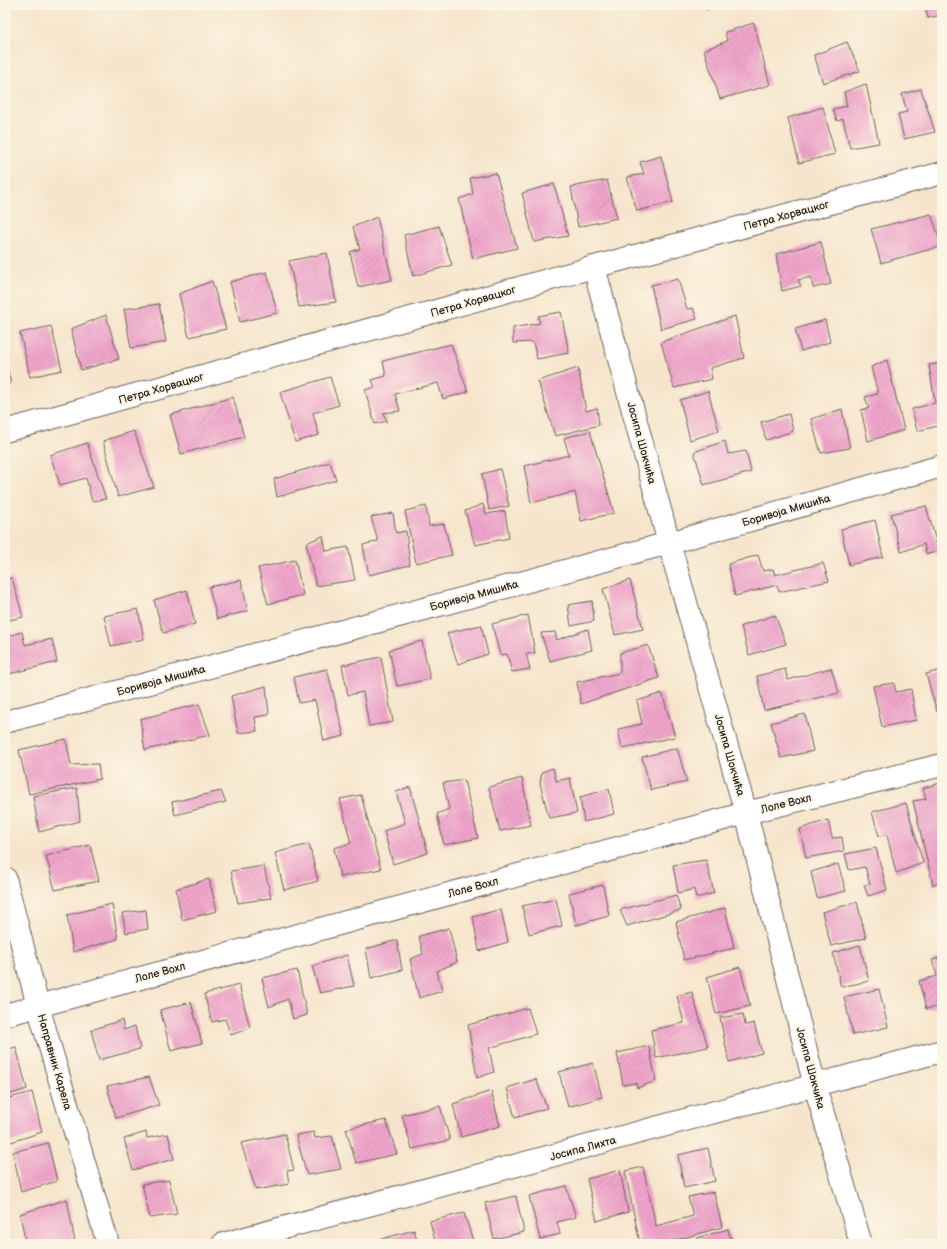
<svg xmlns="http://www.w3.org/2000/svg" width="947" height="1249" font-family="'Balsamiq Sans',sans-serif">
  <style>
    .building { fill: url(#building-hatch) }
    .lines { fill: none; stroke-linecap: round; stroke-linejoin: round }
    .minor-casing { stroke: #68625a; stroke-width: 24 }
    .minor { stroke: #fff; stroke-width: 22 }
    .labels { text-anchor: middle; stroke-width: 4; stroke-linejoin: round; paint-order: stroke }
    .street-label { font-size: 11px; fill: #1c1c1c; stroke: #fcf5e5 }
  </style>
  <defs>
    <pattern id="building-hatch" width="6" height="6" patternUnits="userSpaceOnUse"><rect width="6" height="6" fill="#f0a4cb"/><path d="M-1 1l2-2M0 6l6-6M5 7l2-2" fill="none" stroke="#cd8dae"/></pattern>
  </defs>
  <rect width="100%" height="100%" fill="#fcf5e5"/>
  <filter id="ink" filterUnits="userSpaceOnUse"><feTurbulence type="fractalNoise" baseFrequency=".025" numOctaves="2"/><feDisplacementMap in="SourceGraphic" scale="8" xChannelSelector="R" yChannelSelector="G"/><feConvolveMatrix kernelMatrix="1 2 1 2 8 2 1 2 1" color-interpolation-filters="sRGB"/></filter>
  <filter id="wash" filterUnits="userSpaceOnUse"><feTurbulence type="fractalNoise" baseFrequency=".012" numOctaves="4" result="noise"/><feDisplacementMap in="SourceGraphic" scale="16" xChannelSelector="R" yChannelSelector="G"/><feGaussianBlur stdDeviation="0.9" result="paint"/><feColorMatrix in="noise" values="0 0 0 0 0 0 0 0 0 0 0 0 0 0 0 0 0 1.4 0 .05"/><feComposite in="paint" operator="in"/></filter>
  <g filter="url(#wash)">
    <rect width="100%" height="100%" fill="#f6e5cc"/>
    <g id="blocks">
      <!-- building -->
      <g class="building">
        <path d="M704 5H723L706 10Z"/>
        <path d="M925 5H942V15L928 18Z"/>
        <path d="M754 23 770 85 720 99 704 50 727 41 725 32Z"/>
        <path d="M847 42 860 71 823 83 814 55Z"/>
        <path d="M866 84 879 143 850 148 843 119 837 121 833 109 847 106 844 92Z"/>
        <path d="M921 89 935 132 904 139 898 114 907 112 902 94Z"/>
        <path d="M823 107 835 154 799 163 788 118Z"/>
        <path d="M661 156 673 202 637 211 627 177 644 174 640 162Z"/>
        <path d="M496 173 517 248 473 259 459 199 473 194 470 178Z"/>
        <path d="M607 180 617 218 578 227 571 187Z"/>
        <path d="M554 184 568 236 534 242 522 193Z"/>
        <path d="M931 214 942 246 881 263 871 229Z"/>
        <path d="M377 217 392 280 358 287 350 252 360 249 353 227Z"/>
        <path d="M439 226 452 265 413 276 404 235Z"/>
        <path d="M821 242 831 284 813 288 811 277 798 280 801 286 782 291 776 254Z"/>
        <path d="M327 253 336 302 299 307 289 261Z"/>
        <path d="M267 272 277 313 240 322 230 282Z"/>
        <path d="M678 279 687 309 693 308 697 319 661 329 651 285Z"/>
        <path d="M212 281 226 329 189 337 179 294Z"/>
        <path d="M159 304 166 342 131 348 124 309Z"/>
        <path d="M561 312 569 353 537 359 533 342 513 343V328L540 323 538 316Z"/>
        <path d="M106 315 119 359 81 370 71 329Z"/>
        <path d="M735 316 744 358 710 368 712 379 674 388 661 342Z"/>
        <path d="M825 320 830 342 801 351 795 329Z"/>
        <path d="M51 326 62 370 30 377 20 333Z"/>
        <path d="M451 344 468 392 443 399 438 383 395 394 400 411 383 413 387 421 375 424 365 390 375 387 372 380 386 376 383 361Z"/>
        <path d="M5 360 11 383 5 385Z"/>
        <path d="M887 360 904 430 868 441 861 410 869 408 865 397 878 394 871 367Z"/>
        <path d="M942 363V425L917 431 912 409 935 403 929 365Z"/>
        <path d="M578 368 586 411 597 408 599 425 555 436 538 381Z"/>
        <path d="M330 377 339 405 313 413 319 435 295 442 280 392Z"/>
        <path d="M708 391 719 431 690 440 680 400Z"/>
        <path d="M233 397 244 437 181 454 170 415Z"/>
        <path d="M842 409 850 448 821 453 811 419Z"/>
        <path d="M789 414 793 431 766 440 761 422Z"/>
        <path d="M134 431 154 487 118 497 103 441Z"/>
        <path d="M590 431 614 513 581 521 575 492 531 503 524 466 569 455 564 438Z"/>
        <path d="M725 441 728 454 746 451 751 472 704 485 694 452Z"/>
        <path d="M87 443 106 499 92 501 86 478 60 485 50 455Z"/>
        <path d="M330 462 336 480 277 497 274 479Z"/>
        <path d="M500 469 509 506 489 510 482 474Z"/>
        <path d="M483 504 486 514 505 511 509 538 475 545 465 511Z"/>
        <path d="M426 506 429 526 444 524 452 555 416 563 405 511Z"/>
        <path d="M926 506 939 552 926 554 924 544 901 552 891 514Z"/>
        <path d="M393 513 396 533 406 531 410 565 369 575 363 545 378 541 371 517Z"/>
        <path d="M875 520 883 557 849 565 841 529Z"/>
        <path d="M323 536 326 551 348 547 355 580 316 586 306 543Z"/>
        <path d="M758 555 763 571 773 569 775 575 823 563 829 581 779 592 777 585 735 596 728 564Z"/>
        <path d="M295 560 303 595 268 604 258 568Z"/>
        <path d="M12 578 23 617 5 621V580Z"/>
        <path d="M241 580 248 611 217 619 209 587Z"/>
        <path d="M630 580 643 629 615 635 603 589Z"/>
        <path d="M187 590 195 624 163 633 154 600Z"/>
        <path d="M592 601 594 621 571 626 568 605Z"/>
        <path d="M138 609 144 639 111 646 104 616Z"/>
        <path d="M528 615 535 653 526 654 530 669 512 672 507 654 500 655 492 624Z"/>
        <path d="M775 615 786 644 749 655 741 626Z"/>
        <path d="M481 625 488 654 458 664 447 633Z"/>
        <path d="M588 629 592 650 550 661 541 633 555 632 557 640Z"/>
        <path d="M22 632 25 645 52 639 57 662 5 675V637Z"/>
        <path d="M422 641 430 679 397 686 389 650Z"/>
        <path d="M648 645 659 678 581 704 577 682 620 673V653Z"/>
        <path d="M381 657 393 722 369 726 363 692 348 695 342 665Z"/>
        <path d="M831 668 839 693 764 710 757 676 785 669 788 680Z"/>
        <path d="M327 669 344 736 324 741 315 700 299 703 294 677Z"/>
        <path d="M942 670V711L937 712 926 674Z"/>
        <path d="M894 683 896 692 911 689 916 720 882 727 873 686Z"/>
        <path d="M266 686 269 715 255 717 257 731 238 733 231 696Z"/>
        <path d="M662 693 675 737 622 748 618 729 642 724 637 701Z"/>
        <path d="M199 704 210 735 145 750 140 719Z"/>
        <path d="M805 714 813 751 781 758 771 723Z"/>
        <path d="M66 739 71 765 98 764 100 779 29 794 19 750Z"/>
        <path d="M677 748 687 782 651 790 642 757Z"/>
        <path d="M553 768 556 781 570 778 577 813 549 818 540 783 542 772Z"/>
        <path d="M522 778 531 825 500 831 489 787Z"/>
        <path d="M464 780 478 838 444 845 437 814 449 809 443 783Z"/>
        <path d="M940 783 942 793V882L933 885 913 801 926 799 923 788Z"/>
        <path d="M410 787 428 853 393 864 384 831 405 823 396 792Z"/>
        <path d="M77 788 80 821 39 832 33 796Z"/>
        <path d="M609 789 614 814 584 822 580 797Z"/>
        <path d="M221 791 226 802 175 815 172 802Z"/>
        <path d="M361 795 381 869 340 877 334 848 351 843 340 799Z"/>
        <path d="M906 803 923 863 896 873 887 835 879 836 872 812Z"/>
        <path d="M828 820 832 838 842 837 844 851 806 858 800 829Z"/>
        <path d="M309 844 318 881 284 890 275 853Z"/>
        <path d="M90 845 99 881 55 890 46 856Z"/>
        <path d="M876 848 887 890 868 896 864 885 870 884 865 867 849 870 845 854Z"/>
        <path d="M706 860 714 893 696 898 694 889 678 893 673 865Z"/>
        <path d="M838 864 846 891 817 898 811 872Z"/>
        <path d="M264 866 271 898 238 903 231 871Z"/>
        <path d="M209 879 217 911 182 920 176 889Z"/>
        <path d="M603 885 609 916 576 925 569 893Z"/>
        <path d="M676 895 681 910 627 926 620 910Z"/>
        <path d="M556 899 562 926 529 934 522 906Z"/>
        <path d="M857 902 866 938 831 946 822 912Z"/>
        <path d="M112 904 118 939 73 952 67 915Z"/>
        <path d="M725 908 734 948 684 960 676 922Z"/>
        <path d="M501 909 508 942 479 951 473 917Z"/>
        <path d="M146 910 148 929 126 933 122 913Z"/>
        <path d="M449 928 457 962 437 971 442 991 419 998 410 959 423 954 419 936Z"/>
        <path d="M397 940 402 970 371 978 366 949Z"/>
        <path d="M860 945 869 981 841 987 833 953Z"/>
        <path d="M347 955 354 986 320 993 312 966Z"/>
        <path d="M942 957V1006L926 1009 919 981 937 976 932 960Z"/>
        <path d="M740 967 750 1006 716 1014 707 977Z"/>
        <path d="M297 970 307 1015 293 1019 288 999 269 1007 262 978Z"/>
        <path d="M239 985 250 1028 231 1035 225 1019 212 1022 204 994Z"/>
        <path d="M879 989 888 1027 853 1035 844 997Z"/>
        <path d="M692 992 708 1047 656 1058 651 1030 684 1023 677 996Z"/>
        <path d="M191 1002 202 1043 171 1051 160 1010Z"/>
        <path d="M528 1008 536 1034 489 1048 494 1072 477 1078 468 1025Z"/>
        <path d="M743 1014 745 1025 754 1023 762 1053 729 1062 720 1018Z"/>
        <path d="M122 1020 124 1030 135 1026 140 1049 99 1060 91 1030Z"/>
        <path d="M649 1046 656 1081 637 1088 636 1083 623 1085 617 1053Z"/>
        <path d="M16 1047 27 1089 5 1096V1050Z"/>
        <path d="M593 1063 602 1097 568 1107 559 1072Z"/>
        <path d="M149 1077 159 1105 116 1118 107 1086Z"/>
        <path d="M536 1079 547 1108 515 1118 507 1088Z"/>
        <path d="M491 1091 500 1126 461 1137 453 1104Z"/>
        <path d="M32 1092 42 1132 5 1144V1099Z"/>
        <path d="M440 1106 450 1140 412 1149 402 1115Z"/>
        <path d="M386 1120 397 1154 356 1163 346 1129Z"/>
        <path d="M146 1132 147 1138 168 1134 174 1159 133 1170 124 1139Z"/>
        <path d="M314 1132 315 1138 332 1136 341 1169 307 1175 296 1135Z"/>
        <path d="M285 1134 294 1170 287 1171 289 1184 256 1190 241 1143Z"/>
        <path d="M48 1143 57 1181 21 1192 13 1152Z"/>
        <path d="M708 1148 715 1181 684 1188 678 1155Z"/>
        <path d="M643 1167 656 1226 693 1216 688 1197 714 1192 722 1227 663 1244H640L625 1171Z"/>
        <path d="M620 1170 628 1212 597 1221 587 1179Z"/>
        <path d="M169 1180 177 1214 150 1218 142 1184Z"/>
        <path d="M566 1186 576 1217 557 1222 560 1234 540 1239 529 1196Z"/>
        <path d="M516 1196 524 1232 494 1239 485 1203Z"/>
        <path d="M67 1199 75 1242 68 1244H26L20 1214Z"/>
        <path d="M464 1213 474 1244H436L430 1221Z"/>
        <path d="M728 1229 732 1244H698L697 1238Z"/>
        <path d="M414 1230 418 1244H379L378 1240Z"/>
        <path d="M358 1240 360 1244H347Z"/>
      </g>
    </g>
  </g>
  <g filter="url(#ink)">
    <use href="#blocks" fill-opacity="0" stroke="#68625a" stroke-width="1"/>
    <g class="lines">
      <defs>
        <g id="minor">
          <path d="M594 267 669 543 746 813 815 1086 861 1244"/>
          <path d="M5 431 594 267 942 173"/>
          <path d="M5 722 669 543 942 466"/>
          <path d="M5 878 38 1006 108 1244"/>
          <path d="M5 1015 746 813 942 765"/>
          <path d="M223 1244 942 1051"/>
        </g>
      </defs>
      <!-- minor casing -->
      <use href="#minor" class="minor-casing"/>
      <!-- minor -->
      <use href="#minor" class="minor"/>
    </g>
  </g>
  <g class="labels">
    <!-- street labels -->
    <g class="street-label">
      <text transform="translate(786 215) rotate(-15)" y="4">Петра Хорвацког</text>
      <text transform="translate(473 301) rotate(-16)" y="4">Петра Хорвацког</text>
      <text transform="translate(161 388) rotate(-16)" y="4">Петра Хорвацког</text>
      <text transform="translate(642 443) rotate(75)" y="4">Јосипа Шокчића</text>
      <text transform="translate(786 510) rotate(-16)" y="4">Боривоја Мишића</text>
      <text transform="translate(474 595) rotate(-15)" y="4">Боривоја Мишића</text>
      <text transform="translate(161 680) rotate(-15)" y="4">Боривоја Мишића</text>
      <text transform="translate(730 755) rotate(74)" y="4">Јосипа Шокчића</text>
      <text transform="translate(786 803) rotate(-14)" y="4">Лоле Вохл</text>
      <text transform="translate(473 887) rotate(-15)" y="4">Лоле Вохл</text>
      <text transform="translate(160 972) rotate(-15)" y="4">Лоле Вохл</text>
      <text transform="translate(55 1062) rotate(74)" y="4">Направник Карела</text>
      <text transform="translate(811 1068) rotate(75)" y="4">Јосипа Шокчића</text>
      <text transform="translate(583 1148) rotate(-15)" y="4">Јосипа Лихта</text>
    </g>
  </g>
  <!-- margin -->
  <rect width="947" height="1249" fill="none" stroke="#fcf5e5" stroke-width="20"/>
</svg>
